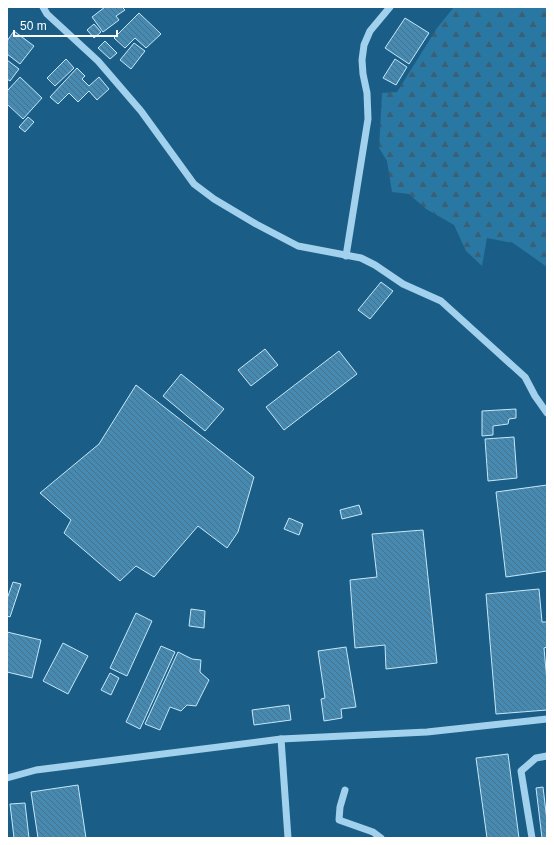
<svg xmlns="http://www.w3.org/2000/svg" width="554" height="845" font-family="Arial,sans-serif">
  <style>
    .forest { fill: url(#forest-firs) }
    .building { fill: url(#building-back-hatch); stroke: #c6e7f9 }
    .lines { fill: none; stroke-linecap: round; stroke-linejoin: round }
    .minor { stroke: #a1d1ec; stroke-width: 7 }
  </style>
  <defs>
    <pattern id="forest-firs" width="22" height="20" patternUnits="userSpaceOnUse"><rect width="22" height="20" fill="#2977a3"/><path d="M5 1l3.5 6h-7zM16 11l3.5 6h-7z" fill="#3c5f73"/></pattern>
    <pattern id="building-back-hatch" width="6" height="6" patternUnits="userSpaceOnUse"><rect width="6" height="6" fill="#468ab2"/><path d="M-1 5l2 2M0 0l6 6M5-1l2 2" fill="none" stroke="#487189"/></pattern>
  </defs>
  <rect width="100%" height="100%" fill="#1a5d86"/>
  <!-- forest -->
  <path class="forest" d="M454 7H547V267L513 243 487 238 482 266 466 251 454 225 426 209 409 194 392 192 387 161 379 148 382 93 397 92 437 28Z"/>
  <!-- building -->
  <g class="building">
    <path d="M105 7H122L125 10 116 16 119 20 103 32 92 17Z"/>
    <path d="M139 13 161 34 146 48 135 38 125 48 114 38Z"/>
    <path d="M405 18 429 33 409 64 385 48Z"/>
    <path d="M94 24 101 32 94 38 87 30Z"/>
    <path d="M14 31 34 46 20 64 7 54V41Z"/>
    <path d="M105 41 117 53 110 59 98 48Z"/>
    <path d="M134 43 145 51 131 69 120 60Z"/>
    <path d="M66 59 74 68 55 86 47 78Z"/>
    <path d="M395 59 407 67 396 85 383 78Z"/>
    <path d="M7 60 19 69 10 81 7 79Z"/>
    <path d="M77 68 85 76 82 79 89 86 99 77 109 89 97 100 89 91 78 102 69 93 58 104 50 97Z"/>
    <path d="M20 77 42 98 23 119 7 104V91Z"/>
    <path d="M28 117 34 122 25 132 19 127Z"/>
    <path d="M381 282 393 291 370 319 358 310Z"/>
    <path d="M265 349 278 365 251 386 238 370Z"/>
    <path d="M339 351 357 374 284 430 266 407Z"/>
    <path d="M181 374 224 409 205 431 163 396Z"/>
    <path d="M136 385 254 477 238 532 227 548 198 526 154 577 136 566 120 581 64 533 71 520 40 493 99 444Z"/>
    <path d="M516 409V418L509 419 508 424 493 426V435L482 436V411Z"/>
    <path d="M514 437 517 478 488 481 485 439Z"/>
    <path d="M547 485V571L506 577 496 492Z"/>
    <path d="M359 505 362 514 342 519 340 510Z"/>
    <path d="M289 518 303 524 299 535 284 529Z"/>
    <path d="M423 530 437 663 386 669 385 645 355 648 350 580 377 577 372 534Z"/>
    <path d="M13 582 21 584 10 617 7 616V599Z"/>
    <path d="M539 589 542 622H547V647L544 648 547 681V710L496 714 486 594Z"/>
    <path d="M191 609 205 611 204 628 189 626Z"/>
    <path d="M136 613 152 621 127 676 110 668Z"/>
    <path d="M7 632 41 640 32 678 7 672Z"/>
    <path d="M63 643 88 656 68 694 43 681Z"/>
    <path d="M161 646 175 652 140 729 126 722Z"/>
    <path d="M346 647 356 707 341 709 342 718 324 721 321 699 325 698 318 651Z"/>
    <path d="M178 652 192 659 201 660 200 672 209 680 196 706 187 705 181 711 170 707 160 730 145 724Z"/>
    <path d="M110 673 119 678 111 695 101 690Z"/>
    <path d="M289 705 291 720 254 725 252 710Z"/>
    <path d="M508 754 519 838H487L476 758Z"/>
    <path d="M78 785 86 838H38L31 792Z"/>
    <path d="M543 787 547 821V838H542L536 788Z"/>
    <path d="M25 803 29 838H14L10 804Z"/>
  </g>
  <g class="lines">
    <!-- minor -->
    <g class="minor">
      <path d="M43 7 47 14 98 61 141 111 194 184 214 199 256 224 298 246 361 258 375 265 403 284 441 301 525 377 535 396 547 413"/>
      <path d="M346 256 368 119 367 93 363 74 362 60 364 45 370 31 390 7"/>
      <path d="M281 739 288 838"/>
      <path d="M7 778 36 770 281 739 427 732 547 719"/>
      <path d="M345 790 340 807 339 820 373 832 381 838"/>
      <path d="M532 838 521 771 536 758 547 756"/>
    </g>
  </g>
  <!-- border -->
  <rect width="554" height="845" fill="none" stroke="#ffffff" stroke-width="16"/>
  <!-- scale -->
  <path d="M14 30v6h103v-6" fill="none" stroke="#ffffff" stroke-width="2"/>
  <text x="20" y="30" font-size="12" fill="#ffffff" stroke="#1a5d86" stroke-width="3" paint-order="stroke">50 m</text>
</svg>
